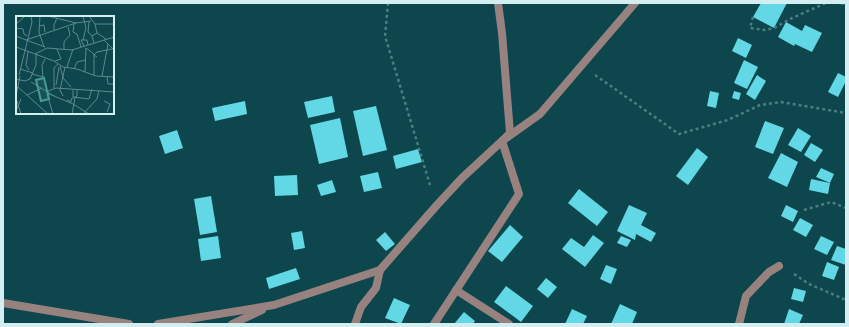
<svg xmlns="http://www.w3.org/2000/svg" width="849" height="327" font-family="'Zilla Slab',serif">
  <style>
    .building { fill: #62d7e5 }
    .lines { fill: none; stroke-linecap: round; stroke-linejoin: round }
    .path { stroke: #4d7c81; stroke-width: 2.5; stroke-dasharray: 3 3; stroke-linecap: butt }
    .minor { stroke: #978280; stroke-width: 8 }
    .inset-road { fill: none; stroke: #5c898e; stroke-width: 1 }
    .view { fill: #4a9a95; fill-opacity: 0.15; stroke: #4a9a95; stroke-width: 2 }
    .inset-edge { fill: none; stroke: #d3eef1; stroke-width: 2 }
  </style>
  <rect width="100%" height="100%" fill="#0d464c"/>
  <!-- building -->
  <g class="building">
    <path d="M761 3H787L774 28 753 17Z"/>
    <path d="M786 22 802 31 805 25 822 33 812 52 795 44 794 46 778 37Z"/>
    <path d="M738 38 752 45 746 58 732 51Z"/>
    <path d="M744 60 758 67 747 89 734 83Z"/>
    <path d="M838 73 846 77V81L838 97 828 92Z"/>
    <path d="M757 75 766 81 755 100 746 94Z"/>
    <path d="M710 91 719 93 716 108 707 106Z"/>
    <path d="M734 91 741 93 739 100 732 98Z"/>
    <path d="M332 96 335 112 308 118 304 102Z"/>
    <path d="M245 101 247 114 215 121 212 108Z"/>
    <path d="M376 106 387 150 363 156 353 111Z"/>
    <path d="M340 118 348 157 319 164 310 125Z"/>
    <path d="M765 121 784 128 773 154 755 147Z"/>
    <path d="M798 128 811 136 801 152 788 145Z"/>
    <path d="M177 130 183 148 165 154 159 136Z"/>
    <path d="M811 143 823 150 815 162 804 155Z"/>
    <path d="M697 148 708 157 688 185 676 176Z"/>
    <path d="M418 149 422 162 396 169 393 156Z"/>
    <path d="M781 153 798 162 787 187 768 178Z"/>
    <path d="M821 168 834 174 830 183 816 177Z"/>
    <path d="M378 172 382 188 364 192 360 176Z"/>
    <path d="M297 175 298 195 275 196 274 176Z"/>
    <path d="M811 179 830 183 828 194 809 190Z"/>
    <path d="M332 180 336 192 321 196 317 185Z"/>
    <path d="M579 189 608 212 597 226 568 203Z"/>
    <path d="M211 196 217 232 200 235 194 199Z"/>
    <path d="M629 205 647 213 641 225 656 233 651 242 636 234 635 240 617 231Z"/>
    <path d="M786 205 798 211 793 222 781 216Z"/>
    <path d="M800 218 813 225 806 237 793 230Z"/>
    <path d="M510 225 523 237 502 262 488 251Z"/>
    <path d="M302 231 305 248 294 250 291 233Z"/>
    <path d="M385 232 395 244 386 251 376 240Z"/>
    <path d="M593 235 604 243 585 267 562 249 571 238 584 247Z"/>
    <path d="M218 236 221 258 201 261 198 239Z"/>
    <path d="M621 236 631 240 627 247 617 243Z"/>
    <path d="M821 236 834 242 827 255 814 249Z"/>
    <path d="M837 246 846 249V265L831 260Z"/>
    <path d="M827 262 839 267 834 280 822 276Z"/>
    <path d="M606 265 617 269 611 284 600 279Z"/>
    <path d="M296 268 300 279 269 289 266 278Z"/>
    <path d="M546 278 557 287 548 298 537 289Z"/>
    <path d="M506 286 533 306 521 322 494 302Z"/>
    <path d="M794 288 806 291 803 302 791 299Z"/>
    <path d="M394 298 410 305 401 324 385 318Z"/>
    <path d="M620 304 637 312 632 324H611Z"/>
    <path d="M572 309 587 316 583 324H565Z"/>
    <path d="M789 309 803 315 799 324H784Z"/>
    <path d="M464 312 475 321 473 324H454Z"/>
  </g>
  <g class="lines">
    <!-- path -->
    <g class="path">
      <path d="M388 3 385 36 430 185"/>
      <path d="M841 3 846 5"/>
      <path d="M753 17 750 28 765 30 774 28 792 18 826 3"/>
      <path d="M595 75 679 134 728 120 760 105 781 102 846 113"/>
      <path d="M804 210 831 202 846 208"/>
      <path d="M794 274 809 284 846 300"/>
    </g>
    <!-- minor -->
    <g class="minor">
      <path d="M456 290 509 324"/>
      <path d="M3 303 129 324"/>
      <path d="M158 324 274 305 380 270"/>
      <path d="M232 324 262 310"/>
      <path d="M355 324 361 307 376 288 380 270 437 205 462 178 502 141 540 114 635 3"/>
      <path d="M434 324 519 194 502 141 510 133 502 33 498 3"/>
      <path d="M739 324 746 296 769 272 779 266"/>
    </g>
  </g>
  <!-- overview -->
  <g transform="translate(16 16)">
    <rect width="98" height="98" fill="#0d464c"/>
    <path class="inset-road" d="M24 0 23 16 28 31M32 0 60 7 75 5M73 0 79 8H98M73 6 72 16 76 20M0 8 9 0M58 8 57 16 61 18 65 31M79 8 81 17 90 23M23 10 28 9 29 16M0 12 7 13 8 18 11 20M38 14V9L41 2M0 20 10 24 60 7M10 24 29 31M67 24 70 12 67 0M88 24 98 34M78 27 76 20 81 17M68 30 65 24H71L72 29M0 31 38 45 47 51 61 53 80 60 98 61M70 32 78 38V59M48 33V26L54 19 52 11M12 36 10 49 13 54M19 38 31 32 56 34 98 21M81 41 78 39 81 36 96 33M39 45 45 43 41 33M44 50 47 62 55 71M51 51 57 33M4 53 17 57M58 53 61 46 70 44M69 56 70 32M16 58 27 61 26 49 29 43M3 59 16 6 15 0M86 60 92 28M91 60 92 68H98M0 63 9 65 14 63 20 49V39M15 66 38 80M40 69 43 51M2 71 32 98M38 72V52L42 48M57 74V81L73 83 76 73M32 75 40 72 98 76M31 77 57 88M31 78 37 98M11 79 26 72M0 80 4 60M47 80 44 74 49 51M0 82 5 98M51 84 55 86V83L61 80V74M88 85 94 88 91 96M57 88 73 98M0 95 5 83M56 98 59 82M67 98 81 83 83 74"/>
    <path class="view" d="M28 62 33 83 25 85 20 64Z"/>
    <rect width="98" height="98" class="inset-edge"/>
  </g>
  <!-- border -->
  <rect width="849" height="327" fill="none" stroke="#d3eef1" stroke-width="8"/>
</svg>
